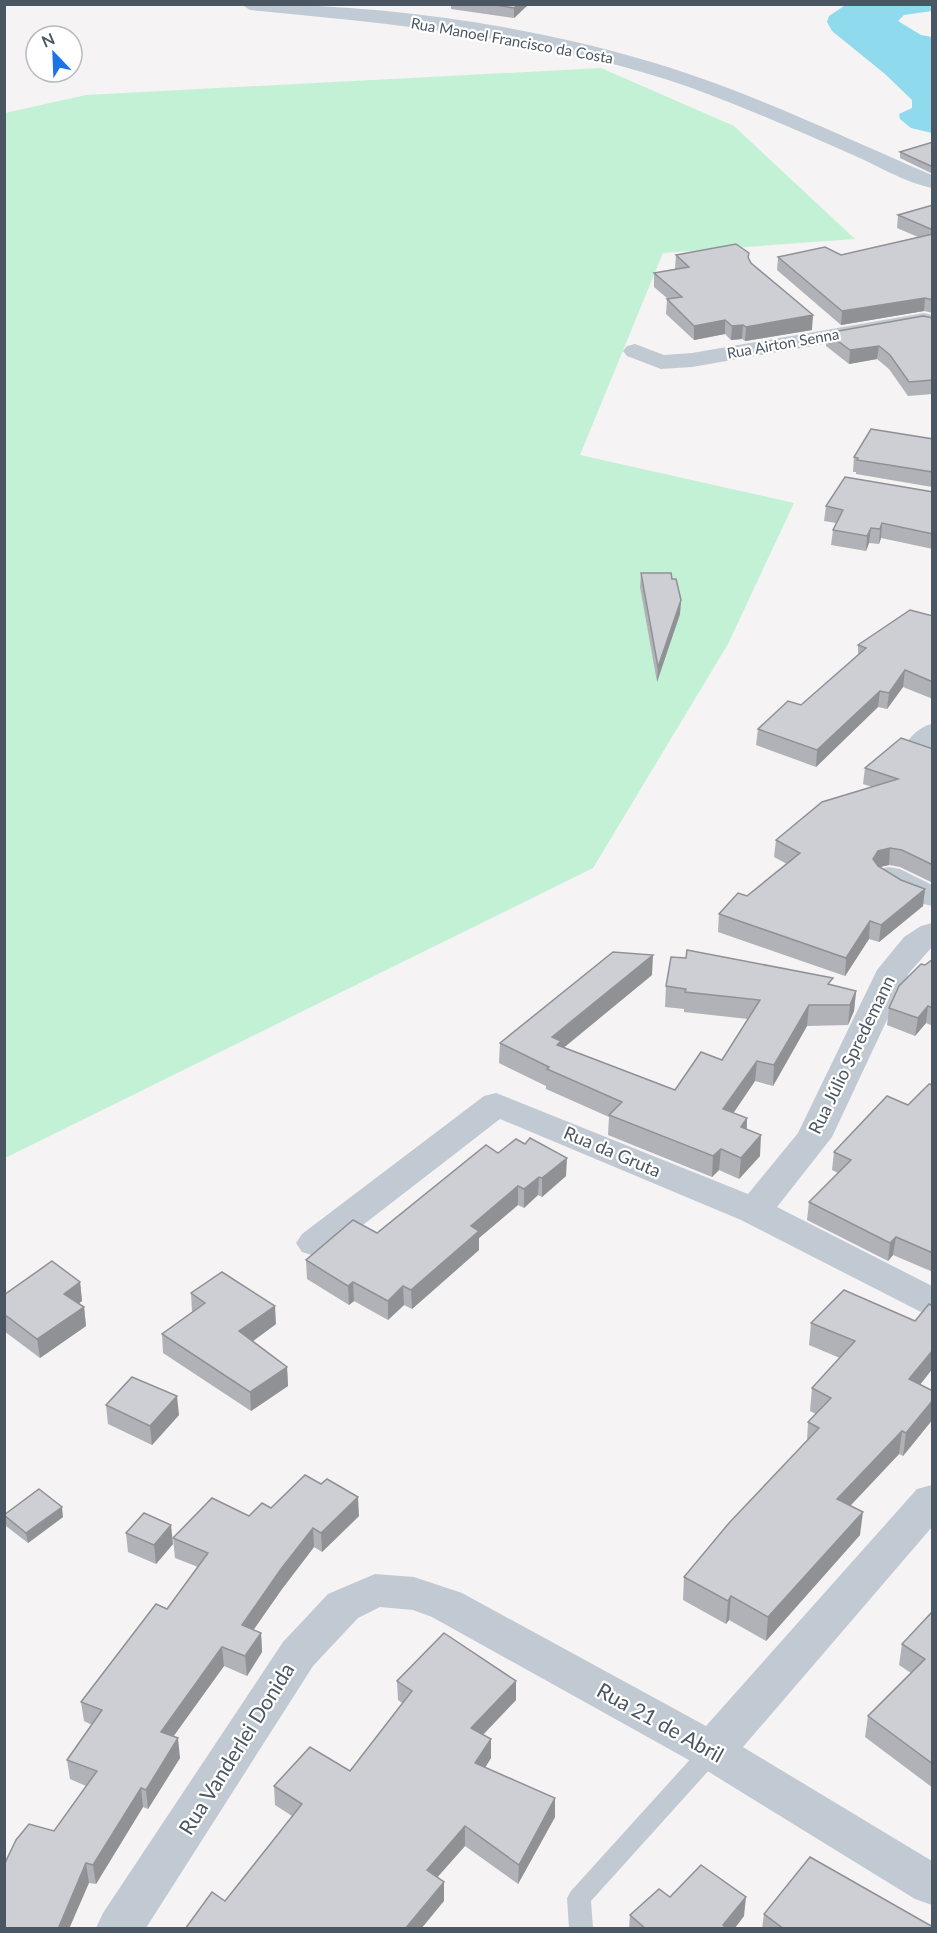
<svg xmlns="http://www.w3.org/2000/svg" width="937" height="1933" font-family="Lato,sans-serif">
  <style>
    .green { fill: #c3f1d5 }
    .water { fill: #90daee }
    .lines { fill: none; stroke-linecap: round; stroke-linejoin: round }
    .service { fill: #c1cad2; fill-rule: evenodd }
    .minor { fill: #c1cad2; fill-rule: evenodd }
    .secondary { fill: #c1cbd6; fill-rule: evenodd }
    .wall { fill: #b0b2b7 }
    .shaded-wall { fill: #909195 }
    .building { fill: #cdcfd5; stroke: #909195; stroke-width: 1.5 }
    .labels { text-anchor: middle; stroke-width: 4.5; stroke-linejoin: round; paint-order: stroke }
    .far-street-label { font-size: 15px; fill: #4a5661; stroke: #fff }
    .street-label { font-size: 18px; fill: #4a5661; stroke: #fff }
    .near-street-label { font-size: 21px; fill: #4a5661; stroke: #fff }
  </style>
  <rect width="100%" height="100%" fill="#f5f3f3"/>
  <!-- green -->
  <path class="green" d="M601 68 734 126 855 239 663 253 580 455 794 503 728 644 593 868 5 1158V113L86 95Z"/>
  <!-- water -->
  <path class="water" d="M847 4 932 5V11L904 15 898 21 921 35 932 37V133L911 128 900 119 899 114 912 108V100L885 74 832 31 827 22 829 16Z"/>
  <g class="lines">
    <!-- service -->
    <path class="service" d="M712 1742 720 1744 723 1751 720 1758 591 1901 593 1928H569L567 1898 571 1891 704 1744Z"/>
    <!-- minor -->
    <g class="minor">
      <path d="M924 313 932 315V330L922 327 692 367 661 369 627 356 623 351 627 346 635 344 664 355 692 353Z"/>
      <path d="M932 724V749L919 755 909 752 904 746C912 735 919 727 932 724Z"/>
      <path d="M889 867 900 869 932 885V906C917 903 882 889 873 876L878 869Z"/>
      <path d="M932 923V947L909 973 832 1137 777 1207 932 1286V1315L919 1311 741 1220 500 1119 328 1252 315 1256 302 1252 296 1243 302 1234 484 1096 496 1093 748 1194 798 1133 877 970 904 937 921 926Z"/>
      <path d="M932 1485V1527L743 1747 932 1861V1905L915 1899 696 1764 432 1617 413 1610 380 1607 358 1618 313 1666 146 1928H96L103 1913 283 1642 328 1594 375 1574 414 1577 462 1593 706 1726 917 1489Z"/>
    </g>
    <!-- secondary -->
    <path class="secondary" d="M241 4C383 4 536 25 671 68 761 97 846 138 932 175V188C906 183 878 166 853 155 799 131 744 107 689 87 547 38 398 24 250 10Z"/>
  </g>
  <!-- wall -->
  <g class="wall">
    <path d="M451 4H529L514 18 451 9Z"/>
    <path d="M933 142V174L900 158V152Z"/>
    <path d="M933 205V313L924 311 841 325 777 270 778 257 841 255 918 237 897 228 898 215Z"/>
    <path d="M749 253V259L751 263 812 330 745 341 742 339 731 340 725 334 694 340 666 314 667 299H668L654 287V273L675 269 676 255Z"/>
    <path d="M933 318V394L908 396 889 369 877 359 849 364 826 346 827 333Z"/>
    <path d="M933 439V488L932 487 856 474V472H853L854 457Z"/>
    <path d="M933 492V549L881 538 879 544 869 543 866 551 831 545 833 530 836 523 824 521 826 506Z"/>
    <path d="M641 573 672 579 681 600 680 614 657 682 640 587Z"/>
    <path d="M933 616V699L903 687 887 709 878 707 816 767 756 745 758 729 801 705 858 655V645Z"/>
    <path d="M933 749V883L900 867 889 865 880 867 901 880 925 889 923 906 879 942 869 939 845 976 718 932 719 914 747 896 787 864 774 857 776 840 872 787 863 784 865 768Z"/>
    <path d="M933 959V1026L926 1023 915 1036 887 1025 889 1008 925 965Z"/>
    <path d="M652 975 564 1047 675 1090 722 1060 748 1019 684 1012V1009L665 1007 666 986 832 985 856 991 854 1011 848 1025 807 1026 773 1086 755 1081 733 1113 747 1118V1129L760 1156 739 1179 719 1170 712 1177 608 1135 609 1117 546 1089V1086L499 1063 500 1043Z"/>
    <path d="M933 1085V1272L893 1255 888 1261 807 1220 809 1202 838 1173 832 1170 834 1152 908 1105Z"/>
    <path d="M498 1153 566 1176 542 1197 538 1195 524 1208 518 1205 479 1238V1250L412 1309 404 1305 388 1320 354 1301 349 1305 307 1279 306 1260 377 1233Z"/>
    <path d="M80 1282 82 1301 78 1304 84 1307 86 1326 40 1358 4 1331V1295Z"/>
    <path d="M191 1293 276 1324 253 1341 287 1367 288 1386 251 1411 163 1353 162 1334 192 1312Z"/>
    <path d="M933 1306V1368L920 1385 933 1391V1419L903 1456 899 1454 850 1506 860 1535 766 1641 729 1620 726 1624 683 1600 684 1577 807 1441 808 1422 816 1414 810 1411 812 1388 840 1358 809 1345 811 1323 915 1321Z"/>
    <path d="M106 1405 179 1415 152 1445 108 1424Z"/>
    <path d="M271 1508 359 1516 322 1552 314 1547 282 1589 253 1630 261 1633 262 1652 247 1676 224 1666 173 1736 180 1758 148 1809 143 1807 96 1884 89 1883 54 1831 86 1786 70 1779 67 1760 92 1725 84 1721 81 1702 167 1609 198 1567 175 1558 173 1538 249 1516Z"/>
    <path d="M4 1515 63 1517 28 1543 6 1526Z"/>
    <path d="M126 1533 173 1544 156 1564 128 1552Z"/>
    <path d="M933 1611V1788L865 1737 868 1716 911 1673 899 1665 902 1644Z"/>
    <path d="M397 1681 516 1700 483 1735 491 1758 485 1768 555 1798V1817L518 1884 465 1846 437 1877 444 1882V1901H225L292 1816 275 1805 274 1786 350 1771 402 1703 398 1700Z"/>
    <path d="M670 1897 744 1916 734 1929H629L630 1915Z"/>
    <path d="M764 1914 933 1929H762Z"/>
  </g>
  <!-- shaded-wall -->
  <g class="shaded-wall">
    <path d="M518 4H529L514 18V8Z"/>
    <path d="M925 298 924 311 841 325 842 311Z"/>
    <path d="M813 315 812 330 745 341 746 327Z"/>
    <path d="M725 320V334L694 340V326Z"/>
    <path d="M743 325 742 339 731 340 732 326Z"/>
    <path d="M879 346 877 359 849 364 850 350Z"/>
    <path d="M882 523 881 538 879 544 880 529Z"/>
    <path d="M871 528 869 543 866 551 867 536Z"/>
    <path d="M681 600 680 614 657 682 658 667Z"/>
    <path d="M905 670 903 687 887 709 889 693Z"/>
    <path d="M880 691 878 707 816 767 817 750Z"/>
    <path d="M890 848 889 865 876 868 873 859 878 851Z"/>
    <path d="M925 889 923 906 879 942 881 925Z"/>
    <path d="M870 921 869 939 845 976 846 958Z"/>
    <path d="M653 955 652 975 561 1050 552 1037Z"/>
    <path d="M856 991 854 1011 848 1025 850 1005Z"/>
    <path d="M809 1005 807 1026 773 1086 774 1065Z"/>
    <path d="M928 1006 926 1023 915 1036 918 1018Z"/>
    <path d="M757 1061 755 1081 722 1130 723 1109Z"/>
    <path d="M747 1118 746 1139 741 1127Z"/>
    <path d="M761 1135 760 1156 739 1179 741 1158Z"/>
    <path d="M721 1149 719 1170 712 1177 713 1156Z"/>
    <path d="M567 1158 566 1176 542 1197V1178Z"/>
    <path d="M539 1177 538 1195 524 1208V1189Z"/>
    <path d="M518 1186V1205L479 1238V1250L412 1309 411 1290 471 1226Z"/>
    <path d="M896 1237 893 1255 888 1261 890 1243Z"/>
    <path d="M80 1282 82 1301 66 1313 64 1294Z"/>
    <path d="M353 1282 354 1301 349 1305 348 1286Z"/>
    <path d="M403 1286 404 1305 388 1320V1301Z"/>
    <path d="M275 1306 276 1324 241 1350 239 1331Z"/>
    <path d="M84 1307 86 1326 40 1358 37 1339Z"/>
    <path d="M933 1350V1368L906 1402 909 1379Z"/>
    <path d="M287 1367 288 1386 251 1411 250 1392Z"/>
    <path d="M177 1396 179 1415 152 1445 150 1426Z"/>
    <path d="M933 1400V1419L903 1456 906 1433Z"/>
    <path d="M902 1431 899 1454 835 1522 837 1499Z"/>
    <path d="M358 1497 359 1516 322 1552 321 1533Z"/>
    <path d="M62 1507 63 1517 28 1543 26 1533Z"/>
    <path d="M863 1512 860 1535 766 1641 768 1617Z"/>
    <path d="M171 1525 173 1544 156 1564 154 1545Z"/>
    <path d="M313 1528 314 1547 282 1589 243 1645 242 1625 281 1569Z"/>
    <path d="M731 1596 729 1620 726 1624 728 1601Z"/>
    <path d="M261 1633 262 1652 247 1676 245 1656Z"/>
    <path d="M222 1647 224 1666 163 1751 161 1732Z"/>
    <path d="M516 1681V1700L471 1747V1728Z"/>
    <path d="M178 1738 180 1758 148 1809 146 1790Z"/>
    <path d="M491 1739V1758L475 1783V1763Z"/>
    <path d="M141 1788 143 1807 96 1884 93 1865Z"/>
    <path d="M555 1798V1817L518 1884 519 1865Z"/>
    <path d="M465 1826V1846L427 1889V1870Z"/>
    <path d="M86 1863 89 1883 69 1929H58Z"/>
    <path d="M444 1882V1901L421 1929H405Z"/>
    <path d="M746 1897 744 1916 734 1929H723V1925Z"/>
  </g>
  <!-- building -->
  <g class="building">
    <path d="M489 4H518L514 8Z"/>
    <path d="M933 142V167L900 152Z"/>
    <path d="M933 205V230L898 215Z"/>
    <path d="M933 234V300L925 298 842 311 778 257 825 247 841 255Z"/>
    <path d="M736 244 749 253 748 257 751 263 813 315 746 327 743 325 732 326 725 320 694 326 667 299 682 297 654 273 689 267 676 255Z"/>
    <path d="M923 316 933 318V380L909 382 890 355 879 346 850 350 827 333Z"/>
    <path d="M871 429 933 439V472L857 460 858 458 854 457Z"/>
    <path d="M845 477 933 492V534L882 523 880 529 871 528 867 536 833 530 843 510 826 506Z"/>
    <path d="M641 573H671L672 579H676L681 600 658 667Z"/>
    <path d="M910 610 933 616V682L905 670 889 693 880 691 817 750 758 729 788 701 801 705 866 648 858 645Z"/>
    <path d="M901 738 933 749V865L902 850 890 848 878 851 873 859 878 866 901 880 925 889 881 925 870 921 846 958 719 914 738 893 747 896 800 853 776 840 822 802 898 779 865 768Z"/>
    <path d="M687 950 833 978 828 984 856 991 850 1005H809L774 1065 757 1061 723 1109 747 1118 741 1127 761 1135 741 1158 721 1149 713 1156 609 1115 622 1102 547 1069 549 1067 500 1043 613 952 653 955 552 1037 561 1041 557 1045 675 1090 701 1052 722 1060 760 1000 685 992 686 989 666 986 671 957 686 958Z"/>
    <path d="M933 959V1008L928 1006 918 1018 889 1008 899 986 921 964 925 965Z"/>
    <path d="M929 1084 933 1085V1253L896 1237 890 1243 809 1202 851 1160 834 1152 887 1096 908 1105Z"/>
    <path d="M530 1138 567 1158 542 1178 539 1177 524 1189 518 1186 471 1226 479 1231 411 1290 403 1286 388 1301 353 1282 348 1286 306 1260 353 1220 377 1233 486 1145 498 1153 516 1139 525 1144Z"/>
    <path d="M52 1261 80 1282 64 1294 84 1307 37 1339 4 1314V1295Z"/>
    <path d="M222 1272 275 1306 239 1331 287 1367 250 1392 162 1334 205 1303 191 1293Z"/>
    <path d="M844 1290 915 1321 929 1304 933 1306V1350L909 1379 933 1391V1400L906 1433 902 1431 837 1499 863 1512 768 1617 731 1596 728 1601 684 1577 729 1523 819 1428 808 1422 831 1398 812 1388 855 1341 811 1323Z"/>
    <path d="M132 1377 177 1396 150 1426 106 1405Z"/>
    <path d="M305 1475 321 1484 327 1479 358 1497 321 1533 313 1528 281 1569 242 1625 261 1633 245 1656 222 1647 161 1732 178 1738 146 1790 141 1788 93 1865 86 1863 58 1929H4V1865L16 1840 29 1824 54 1831 97 1771 67 1760 102 1710 81 1702 156 1604 167 1609 208 1553 173 1538 212 1498 249 1516 262 1503 271 1508Z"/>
    <path d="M39 1489 62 1507 26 1533 4 1515Z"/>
    <path d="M144 1513 171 1525 154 1545 126 1533Z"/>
    <path d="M933 1611V1764L868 1716 925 1659 902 1644Z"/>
    <path d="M444 1633 516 1681 471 1728 491 1739 475 1763 555 1798 519 1865 465 1826 427 1870 444 1882 405 1929H185L212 1892 225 1901 302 1804 274 1786 310 1747 350 1771 412 1691 397 1681Z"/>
    <path d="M810 1857 933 1927V1929H784L764 1914Z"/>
    <path d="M701 1865 746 1897 723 1925 727 1929H646L630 1915 659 1889 670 1897Z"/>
  </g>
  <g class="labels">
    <!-- far-street labels -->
    <g class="far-street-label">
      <text transform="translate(512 41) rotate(10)" y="5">Rua Manoel Francisco da Costa</text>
      <text transform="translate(783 344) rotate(-10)" y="5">Rua Airton Senna</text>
    </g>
    <!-- street labels -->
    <g class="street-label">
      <text transform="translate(852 1055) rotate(-64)" y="6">Rua Júlio Spredemann</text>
      <text transform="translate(612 1152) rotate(23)" y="6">Rua da Gruta</text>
    </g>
    <!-- near-street labels -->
    <g class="near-street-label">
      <text transform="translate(660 1723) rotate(29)" y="7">Rua 21 de Abril</text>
      <text transform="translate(237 1749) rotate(-58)" y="7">Rua Vanderlei Donida</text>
    </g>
  </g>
  <!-- border -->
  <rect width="937" height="1933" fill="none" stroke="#4a5661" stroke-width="12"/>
  <!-- north arrow -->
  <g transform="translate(54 54) rotate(337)"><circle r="28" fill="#ffffff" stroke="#b7bbc0" stroke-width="1.5"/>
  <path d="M0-4.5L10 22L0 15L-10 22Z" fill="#1a73e8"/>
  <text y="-9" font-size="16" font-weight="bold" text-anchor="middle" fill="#4a5661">N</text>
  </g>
</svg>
